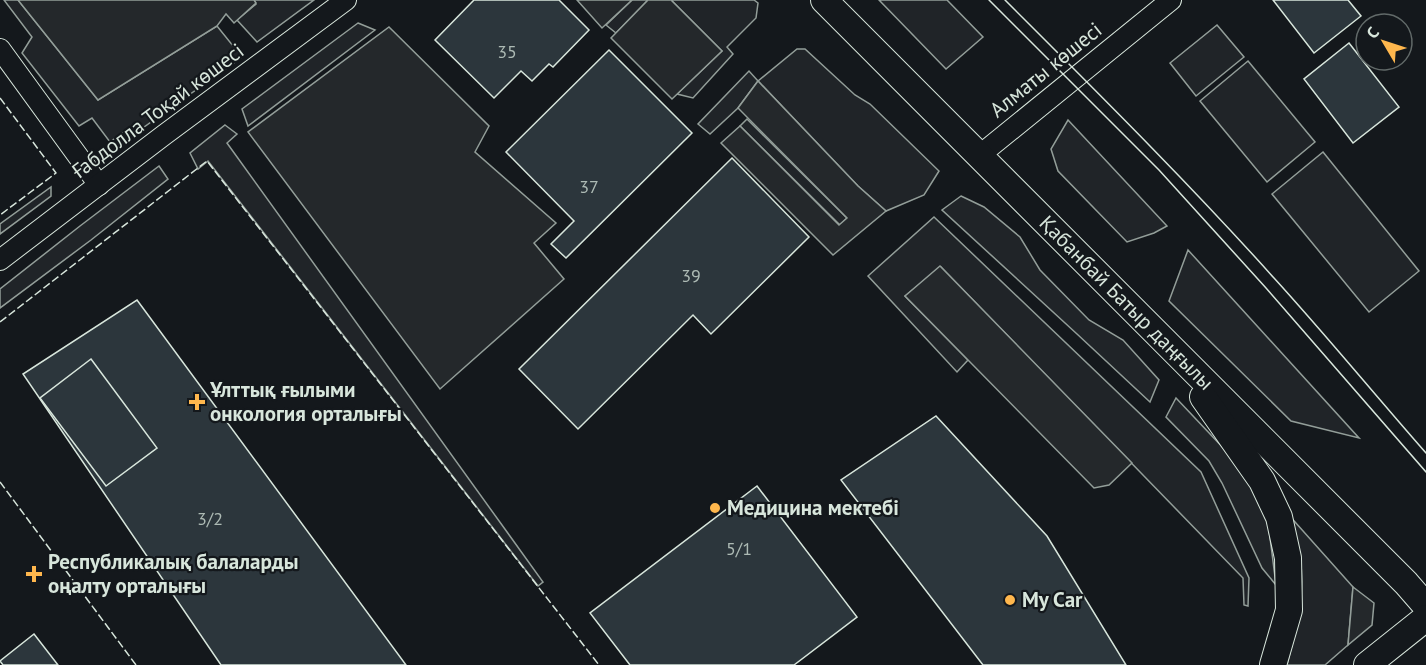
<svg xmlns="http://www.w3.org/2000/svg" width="1426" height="665" font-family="'PT Sans',sans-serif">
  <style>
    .green { fill: #202428; stroke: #939e99; stroke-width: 1.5 }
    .parking { fill: #24282b; stroke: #939e99; stroke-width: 1.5 }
    .building { fill: #2c363c; stroke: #d8e6dc; stroke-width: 1.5 }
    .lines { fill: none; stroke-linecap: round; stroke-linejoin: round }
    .minor-casing { stroke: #d8e6dc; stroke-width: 22 }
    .major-casing { stroke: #d8e6dc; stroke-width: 28 }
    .minor { stroke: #14181c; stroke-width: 20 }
    .major { stroke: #14181c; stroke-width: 26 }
    .tram { stroke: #d8e6dc; stroke-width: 1.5 }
    .fence { stroke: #d8e6dc; stroke-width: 1.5; stroke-dasharray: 8 3; stroke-linecap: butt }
    .poi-dot { fill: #ffb74d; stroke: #14181c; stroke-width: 2 }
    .labels { text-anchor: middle; stroke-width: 4.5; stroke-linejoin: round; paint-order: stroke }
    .number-label { font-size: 18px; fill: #adbab4 }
    .street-label { font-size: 21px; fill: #d8e6dc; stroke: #14181c }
    .poi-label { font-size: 21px; font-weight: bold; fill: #d8e6dc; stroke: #14181c; text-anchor: start }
  </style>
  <rect width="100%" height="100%" fill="#14181c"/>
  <!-- green -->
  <g class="green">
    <path d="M4 0H18L98 100 217 26 242 57 137 132 132 126 110 142 92 118 79 126 22 53 32 37Z"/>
    <path d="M254 0H314L257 42 237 20 256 4Z"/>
    <path d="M632 0H648L616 33 606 25Z"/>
    <path d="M671 0H754L758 3 756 18 727 47 733 54 693 98 677 94 722 51Z"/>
    <path d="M879 0H947L983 37 946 69Z"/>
    <path d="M358 23 375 30 248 126 242 109Z"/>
    <path d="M1217 25 1244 57 1196 96 1170 63Z"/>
    <path d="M797 49H805L855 95 870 104 939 171 924 195 886 211 858 186 758 81 738 108 710 134 698 124 749 71 758 81Z"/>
    <path d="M1248 61 1315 142 1267 182 1200 101Z"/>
    <path d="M747 119 847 218 840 225 740 126Z"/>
    <path d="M1068 120 1167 226 1154 233 1127 242 1058 171 1051 149Z"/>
    <path d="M225 125 237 134 227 143 543 582 538 586 208 161 198 169 190 153Z"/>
    <path d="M1323 152 1419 271 1369 312 1272 194Z"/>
    <path d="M159 166 168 179 91 240 0 308V289L80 226Z"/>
    <path d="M51 187V196L0 234V224Z"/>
    <path d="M961 196 984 207 1020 237 1040 270 1089 320 1123 340 1159 380 1150 402 1077 334 942 210Z"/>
    <path d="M934 217 1201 472 1249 578 1248 606 1244 605 1243 578 941 267 905 296 968 360 957 372 868 276Z"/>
    <path d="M1188 250 1359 438 1291 421 1169 301Z"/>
    <path d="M1176 398 1228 453 1266 506 1276 585 1262 568 1222 483 1209 461 1166 417Z"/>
    <path d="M1287 513 1353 587 1348 645 1325 665H1287C1296 629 1306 596 1300 558 1298 543 1291 528 1287 513Z"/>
  </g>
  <!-- parking -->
  <g class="parking">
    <path d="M18 0H254L256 3 234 23 226 14 217 26 98 100Z"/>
    <path d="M577 0H632L602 28Z"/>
    <path d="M648 0H671L722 51 672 99 611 38Z"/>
    <path d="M389 27 489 126 475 152 556 223 534 243 564 279 440 389 248 132Z"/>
    <path d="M758 81 858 186 886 211 833 255 721 143 740 126 839 225 847 218 738 108Z"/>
    <path d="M940 266 1132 463 1109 485 1094 488 905 296Z"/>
    <path d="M1353 587 1374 603 1372 625 1348 645Z"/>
  </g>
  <!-- building -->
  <g class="building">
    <path d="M474 0H559L589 30 553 67 549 64 532 81 521 71 494 98 435 40Z"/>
    <path d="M1273 0H1348L1361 16 1314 53Z"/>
    <path d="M1349 43 1399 107 1353 143 1304 79Z"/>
    <path d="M609 50 692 133 566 258 551 244 574 221 506 152Z"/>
    <path d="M732 158 809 237 711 334 693 315 578 429 519 369Z"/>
    <path d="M137 300 406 665H221L23 374Z"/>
    <path d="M91 359 157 448 106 486 40 398Z"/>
    <path d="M936 416 1047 536 1126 665H983L841 480Z"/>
    <path d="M757 486 857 617 794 665H630L590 613Z"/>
    <path d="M34 634 58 665H3L0 661Z"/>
  </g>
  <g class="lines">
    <defs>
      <g id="minor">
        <path d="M0 49 99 185"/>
        <path d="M980 155 1171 0"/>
        <path d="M0 260 164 135 346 0"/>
      </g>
      <g id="major">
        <path id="s1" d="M824 0 1406 583 1426 606"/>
        <path d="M1203 397 1262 481 1279 517 1288 558 1289 610 1273 665"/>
        <path d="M1367 665 1426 618"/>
      </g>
    </defs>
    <!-- minor casing -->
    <use href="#minor" class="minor-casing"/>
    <!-- major casing -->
    <use href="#major" class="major-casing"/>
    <!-- minor -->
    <use href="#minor" class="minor"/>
    <!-- major -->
    <use href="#major" class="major"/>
    <!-- tram -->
    <g class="tram">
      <path d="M989 0 1159 170 1266 288 1426 472"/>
      <path d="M1005 0C1096 91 1188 182 1274 278 1326 335 1375 395 1426 453"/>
    </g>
    <!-- fence -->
    <g class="fence">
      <path d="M0 98 56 173 0 215"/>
      <path d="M0 322 207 161 599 665"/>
      <path d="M0 482 136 665"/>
    </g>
  </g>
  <!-- markers -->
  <g class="poi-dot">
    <path d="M194 393h6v6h6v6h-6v6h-6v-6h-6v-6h6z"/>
    <circle cx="715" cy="508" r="6"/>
    <path d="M31 565h6v6h6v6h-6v6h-6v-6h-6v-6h6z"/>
    <circle cx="1010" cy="600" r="6"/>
  </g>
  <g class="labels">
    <!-- number labels -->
    <g class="number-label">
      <text x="507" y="58">35</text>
      <text x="589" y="193">37</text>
      <text x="691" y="282">39</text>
      <text x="210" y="525">3/2</text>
      <text x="739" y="555">5/1</text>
    </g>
    <!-- street labels -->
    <g class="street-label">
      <text transform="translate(1046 70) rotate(-39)" y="7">Алматы көшесі</text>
      <text transform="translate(158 111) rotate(-37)" y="7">Ғабдолла Тоқай көшесі</text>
      <text dy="7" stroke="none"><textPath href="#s1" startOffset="428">Қабанбай Батыр даңғылы</textPath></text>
    </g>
    <!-- poi labels -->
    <g class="poi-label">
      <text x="210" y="397">Ұлттық ғылыми<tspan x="210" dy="24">онкология орталығы</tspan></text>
      <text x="727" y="515">Медицина мектебі</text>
      <text x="48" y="569">Республикалық балаларды<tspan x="48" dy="24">оңалту орталығы</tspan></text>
      <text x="1022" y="607">My Car</text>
    </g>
  </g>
  <!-- north arrow -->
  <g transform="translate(1384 42) rotate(309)"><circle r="28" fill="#14181c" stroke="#626a69" stroke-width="1.5"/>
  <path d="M0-4.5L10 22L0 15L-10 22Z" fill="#ffb74d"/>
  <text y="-9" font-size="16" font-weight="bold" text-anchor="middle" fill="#d8e6dc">С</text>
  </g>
</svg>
